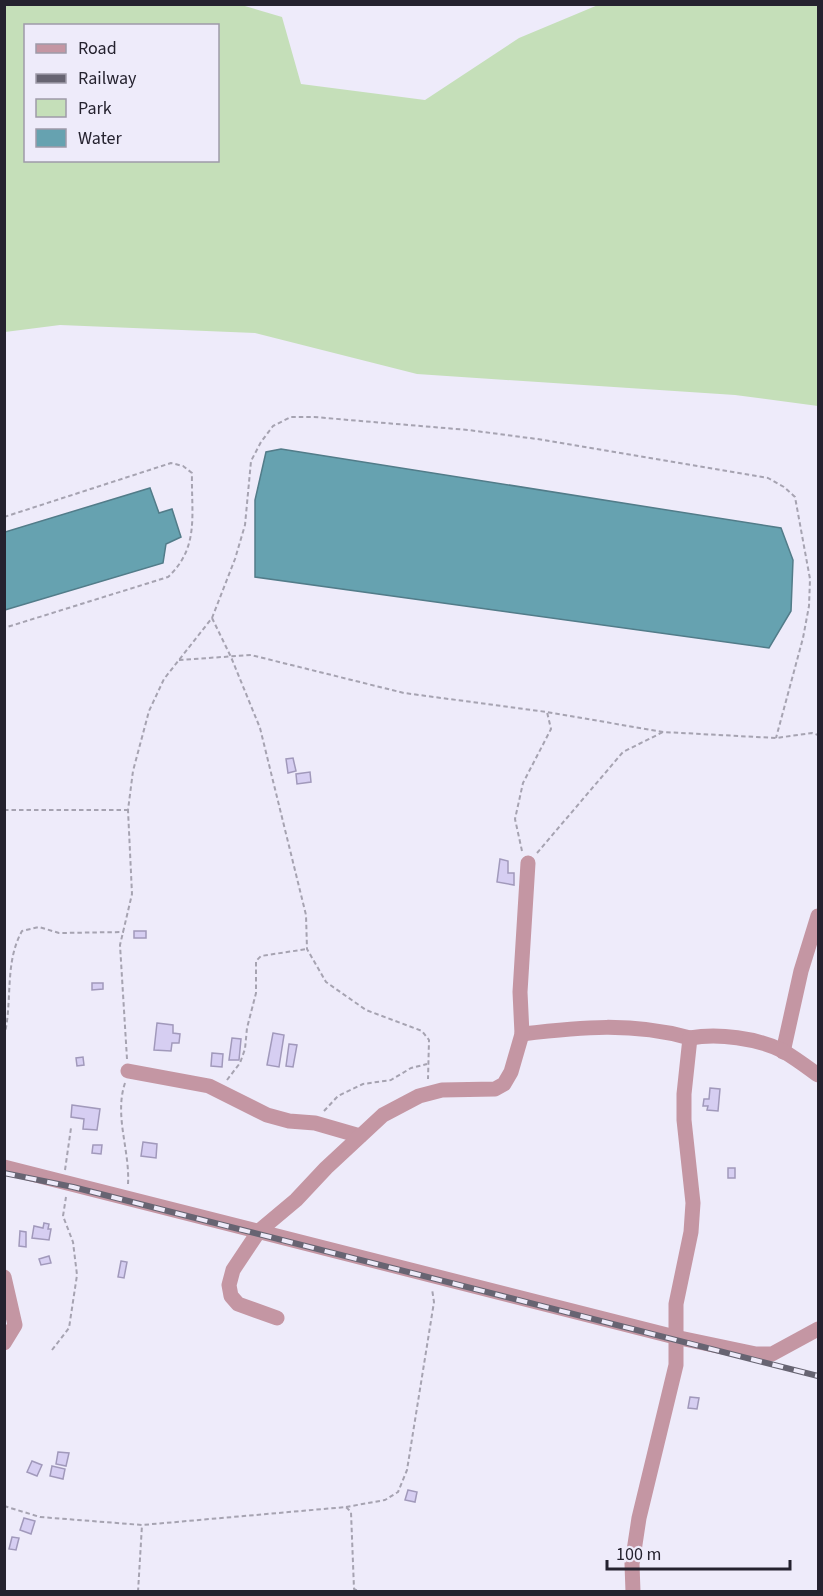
<svg xmlns="http://www.w3.org/2000/svg" width="823" height="1596" viewBox="0 0 823 1596" font-family="'Source Sans 3',sans-serif">
  <rect width="100%" height="100%" fill="#eeebfa"/>
  <!-- green -->
  <path fill="#c5dfb9" fill-rule="evenodd" d="M4,5L238,4L282,17L301,84L425,100L519,38L598,5H818V406L735,395L417,374L255,333L60,325L5,332ZM26,26H218V160H26Z"/>
  <!-- water -->
  <g fill="#66a2b0" stroke="#527c89" stroke-width="1.5">
    <path d="M281,449L781,528L793,560L791,611L769,648L255,577V500L266,452Z"/>
    <path d="M150,488L159,513L172,509L181,537L166,544L163,563L5,610V532Z"/>
  </g>
  <!-- building -->
  <g fill="#d6cef2" stroke="#a199bb" stroke-width="1.5">
    <path d="M293,758L296,771L288,773L286,759Z"/>
    <path d="M310,772L311,782L297,784L296,774Z"/>
    <path d="M500,859L508,861V873H514V885L497,882Z"/>
    <rect x="134" y="931" width="12" height="7"/>
    <path d="M92,983H103V989L92,990Z"/>
    <path d="M157,1023L173,1025V1033L180,1034L179,1043H172L171,1051L154,1050Z"/>
    <path d="M273,1033L284,1035L279,1067L267,1065Z"/>
    <path d="M232,1038L241,1039L239,1060H229Z"/>
    <path d="M289,1044L297,1045L293,1067L286,1066Z"/>
    <path d="M212,1053L223,1054L222,1067L211,1066Z"/>
    <path d="M83,1057L84,1065L77,1066L76,1058Z"/>
    <path d="M710,1088L720,1089L718,1111L707,1110L708,1106H703L704,1099H709Z"/>
    <path d="M72,1105L100,1109L97,1130L83,1129L84,1119L71,1117Z"/>
    <path d="M143,1142L157,1144L156,1158L141,1156Z"/>
    <path d="M93,1145H102L101,1154L92,1153Z"/>
    <rect x="728" y="1168" width="7" height="10"/>
    <path d="M44,1223L49,1224L48,1229H51L49,1240L32,1238L34,1226L43,1228Z"/>
    <path d="M20,1231L26,1232V1247L19,1246Z"/>
    <path d="M49,1256L51,1263L41,1265L39,1259Z"/>
    <path d="M121,1261L127,1262L124,1278L118,1277Z"/>
    <path d="M690,1397L699,1398L697,1409L688,1408Z"/>
    <path d="M58,1452L69,1453L66,1466L56,1464Z"/>
    <path d="M32,1461L42,1465L37,1476L27,1472Z"/>
    <path d="M52,1466L65,1469L63,1479L50,1476Z"/>
    <path d="M408,1490L417,1492L415,1502L405,1500Z"/>
    <path d="M24,1518L35,1521L31,1534L20,1530Z"/>
    <path d="M12,1537L19,1538L16,1550L9,1549Z"/>
  </g>
  <g fill="none" stroke-linecap="round" stroke-linejoin="round">
    <!-- path -->
    <g stroke="#a6a3b1" stroke-width="2" stroke-dasharray="4.5 3" stroke-linecap="butt">
      <path d="M4,517L171,463L183,466L192,473C191,514 200,547 168,577L4,628"/>
      <path d="M212,618L231,657L260,728L306,915L307,949L326,982L366,1010L422,1031L429,1040L428,1079"/>
      <path d="M179,660L251,655L404,693L547,712L663,732L776,738L812,733L818,735"/>
      <path d="M4,810H128"/>
      <path d="M522,851L515,819L523,783L551,729L547,712"/>
      <path d="M537,853L623,752L663,732"/>
      <path d="M4,1037C13,1002 4,963 22,931L39,927L59,933L124,932"/>
      <path d="M127,1059L120,945L132,894L128,810L133,771L149,711L164,679L212,618L235,559L245,525L251,461L261,442L273,426L291,417H314L468,430L537,439L768,478L784,487L795,497L810,579L809,606L803,638L776,738"/>
      <path d="M227,1080L240,1063L245,1049L247,1028L256,993V961L261,956L307,949"/>
      <path d="M125,1083C114,1116 130,1150 128,1184"/>
      <path d="M324,1111L338,1096L363,1084L391,1080L411,1068L427,1064"/>
      <path d="M65,1170L71,1128"/>
      <path d="M52,1350L69,1328L77,1275L73,1242L63,1216L66,1197"/>
      <path d="M4,1506L40,1517L142,1525L346,1507L351,1512L354,1589L360,1592"/>
      <path d="M346,1507L385,1500L398,1492L407,1470L434,1302L432,1289"/>
      <path d="M138,1592L142,1525"/>
    </g>
    <!-- minor -->
    <g stroke="#c496a3" stroke-width="15">
      <path d="M522,1034C581,1027 632,1022 690,1038"/>
      <path d="M783,1052L801,971L818,916"/>
      <path d="M128,1071L209,1086L267,1115L289,1121L315,1123L360,1136"/>
      <path d="M4,1167L675,1337L756,1354H772L818,1329"/>
      <path d="M4,1277L15,1325L4,1343"/>
      <path d="M277,1318L238,1304L231,1296L229,1285L233,1270L259,1231L296,1200L326,1168L383,1115L419,1096L442,1090L495,1089L504,1084L511,1072L522,1034L520,992L528,863"/>
      <path d="M633,1592L632,1564L639,1518L676,1365V1304L691,1232L693,1203L684,1120V1094L690,1038C718,1033 757,1038 783,1051C795,1058 807,1067 818,1075"/>
    </g>
    <!-- rail casing -->
    <g stroke="#676472" stroke-width="6">
      <path id="rail" d="M4,1173L73,1187L818,1376"/>
    </g>
    <!-- rail -->
    <use href="#rail" stroke="#eeebfa" stroke-width="4" stroke-dasharray="11" stroke-linecap="butt"/>
  </g>
  <!-- border -->
  <rect width="823" height="1596" fill="none" stroke="#25222f" stroke-width="12"/>
  <!-- legend -->
  <rect x="24" y="24" width="195" height="138" fill="#eeebfa" stroke="#9e9ba9" stroke-width="1.5"/>
  <rect x="36" y="44" width="30" height="9" fill="#c496a3" stroke="#9e9ba9" stroke-width="1.5"/>
  <text x="78" y="54" font-size="18" fill="#25222f">Road</text>
  <rect x="36" y="74" width="30" height="9" fill="#676472" stroke="#9e9ba9" stroke-width="1.5"/>
  <text x="78" y="84" font-size="18" fill="#25222f">Railway</text>
  <rect x="36" y="99" width="30" height="18" fill="#c5dfb9" stroke="#9e9ba9" stroke-width="1.5"/>
  <text x="78" y="114" font-size="18" fill="#25222f">Park</text>
  <rect x="36" y="129" width="30" height="18" fill="#66a2b0" stroke="#9e9ba9" stroke-width="1.5"/>
  <text x="78" y="144" font-size="18" fill="#25222f">Water</text>
  <!-- scale -->
  <path d="M607 1560v9h183v-9" fill="none" stroke="#25222f" stroke-width="3"/>
  <text x="616" y="1560" font-size="18" fill="#25222f" stroke="#eeebfa" stroke-width="4.5" paint-order="stroke">100 m</text>
</svg>
